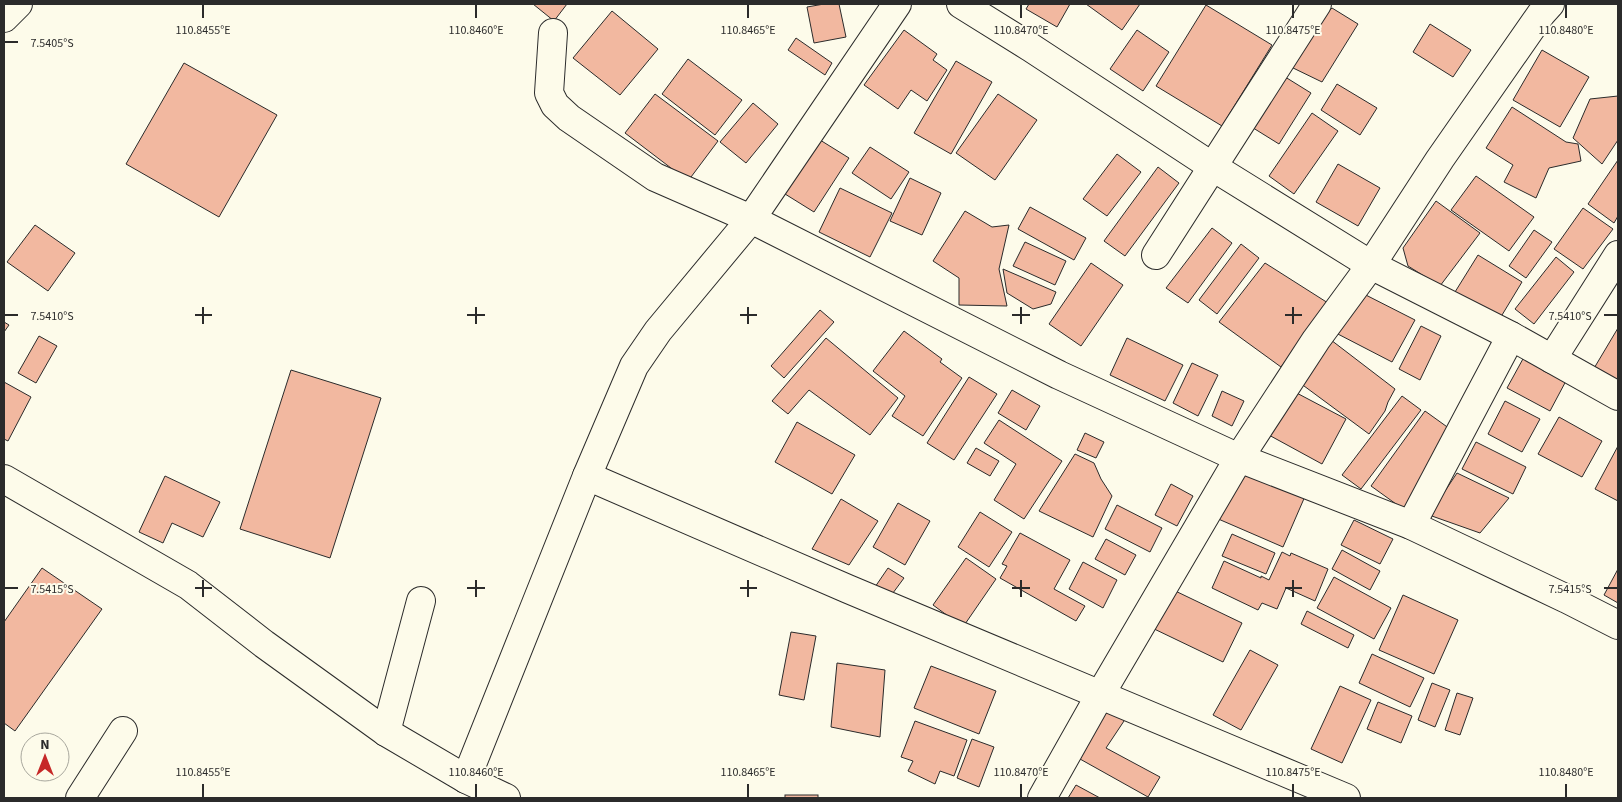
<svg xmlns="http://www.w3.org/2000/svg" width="1622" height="802" viewBox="0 0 1622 802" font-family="'Source Sans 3',sans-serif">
  <rect width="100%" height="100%" fill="#fdfbea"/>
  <!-- building -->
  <g fill="#f2b8a0" stroke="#2b2b2b">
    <path d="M533,4H567L554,21Z"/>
    <path d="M824,4H839L846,37L814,43L807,7Z"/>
    <path d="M1029,4H1070L1057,27L1026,9Z"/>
    <path d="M1086,4H1140L1122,30Z"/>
    <path d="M1206,5L1272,45L1222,126L1156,86Z"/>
    <path d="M1332,8L1358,24L1322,82L1289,66L1295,47Z"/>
    <path d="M612,11L658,49L620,95L573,58Z"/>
    <path d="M1430,24L1471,50L1453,77L1413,52Z"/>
    <path d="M904,30L937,54L933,60L947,70L927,101L911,90L898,109L864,85Z"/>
    <path d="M1137,30L1169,52L1143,91L1110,69Z"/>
    <path d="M796,38L832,63L825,75L788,50Z"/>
    <path d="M1542,50L1589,77L1560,127L1513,100Z"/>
    <path d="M688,59L742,100L715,135L662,94Z"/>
    <path d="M956,61L992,82L951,154L914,133Z"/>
    <path d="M184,63L277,115L219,217L126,164Z"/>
    <path d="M1282,75L1311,93L1279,144L1250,126Z"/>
    <path d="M1337,84L1377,108L1360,135L1321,110Z"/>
    <path d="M655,94L718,141L688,181L625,133Z"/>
    <path d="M998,94L1037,120L995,180L956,153Z"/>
    <path d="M1618,96V140L1602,164L1573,138L1590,99Z"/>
    <path d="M753,103L778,124L746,163L720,142Z"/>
    <path d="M1512,107L1566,142L1578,144L1581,161L1549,168L1536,198L1504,182L1513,165L1486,148Z"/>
    <path d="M1312,113L1338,131L1294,194L1269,176Z"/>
    <path d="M812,135L849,158L814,212L777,189Z"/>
    <path d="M870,147L909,172L891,199L852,173Z"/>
    <path d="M1117,154L1141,172L1107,216L1083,199Z"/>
    <path d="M1618,160V216L1614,223L1588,204Z"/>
    <path d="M1338,164L1380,188L1358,226L1316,202Z"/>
    <path d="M1158,167L1179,183L1125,256L1104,241Z"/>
    <path d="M1476,176L1534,217L1509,251L1451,210Z"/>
    <path d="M910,178L941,193L922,235L890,221Z"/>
    <path d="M840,188L892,213L870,257L819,232Z"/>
    <path d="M1436,201L1480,233L1440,286L1408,266L1403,248Z"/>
    <path d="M1030,207L1086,238L1074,260L1018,229Z"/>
    <path d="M1583,208L1613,229L1583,269L1554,249Z"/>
    <path d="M965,211L992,227L1009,225L999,269L1007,306L959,305V278L933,261Z"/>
    <path d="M35,225L75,253L48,291L7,262Z"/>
    <path d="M1212,228L1232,243L1188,303L1166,288Z"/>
    <path d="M1534,230L1552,242L1526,278L1509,266Z"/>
    <path d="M1025,242L1066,261L1055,285L1013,266Z"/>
    <path d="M1241,244L1259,258L1217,314L1199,300Z"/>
    <path d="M1478,255L1522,282L1499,320L1455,292Z"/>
    <path d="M1556,257L1574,272L1534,324L1515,309Z"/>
    <path d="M1091,263L1123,285L1081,346L1049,324Z"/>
    <path d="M1265,263L1328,303L1281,367L1219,322Z"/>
    <path d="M1003,269L1056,292L1051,304L1033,309L1007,293Z"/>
    <path d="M1356,290L1415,320L1392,362L1334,332Z"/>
    <path d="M820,310L834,322L784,378L771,366Z"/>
    <path d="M4,322L9,325L4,332Z"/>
    <path d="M1421,326L1441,336L1420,380L1399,369Z"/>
    <path d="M1618,328V383L1590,375Z"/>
    <path d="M904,331L942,359L940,362L962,378L923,436L892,416L905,396L873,371Z"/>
    <path d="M39,336L57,346L36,383L18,373Z"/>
    <path d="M826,338L898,398L870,435L809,390L788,414L772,401Z"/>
    <path d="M1127,338L1183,365L1165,401L1110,375Z"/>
    <path d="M1331,340L1395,389L1388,402L1385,411L1369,434L1300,383Z"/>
    <path d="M1524,357L1567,379L1550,411L1507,388Z"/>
    <path d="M1192,363L1218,375L1198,416L1173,403Z"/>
    <path d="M291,370L381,398L330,558L240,529Z"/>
    <path d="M969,377L997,394L954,460L927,443Z"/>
    <path d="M4,382L31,397L8,441L4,439Z"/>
    <path d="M1012,390L1040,406L1026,430L998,413Z"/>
    <path d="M1291,390L1346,419L1322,464L1267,434Z"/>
    <path d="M1222,391L1244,401L1232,426L1212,416Z"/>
    <path d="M1402,396L1421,410L1361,489L1342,475Z"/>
    <path d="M1505,401L1540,419L1522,452L1488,434Z"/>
    <path d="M1425,411L1457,434L1403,509L1371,486Z"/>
    <path d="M1559,417L1602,441L1582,477L1538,454Z"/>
    <path d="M999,420L1062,461L1024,519L994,500L1016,464L984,443Z"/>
    <path d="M797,422L855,455L832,494L775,462Z"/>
    <path d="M1085,433L1104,442L1096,458L1077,450Z"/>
    <path d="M1476,442L1526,467L1513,494L1462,469Z"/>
    <path d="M1618,446V501L1595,489Z"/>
    <path d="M976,448L999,461L990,476L967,463Z"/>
    <path d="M1075,454L1094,463L1101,479L1112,496L1093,537L1039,511Z"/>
    <path d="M1255,469L1306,494L1283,547L1216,518L1236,475Z"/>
    <path d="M1457,473L1509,498L1480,533L1429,515Z"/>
    <path d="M165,476L220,502L203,537L172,523L163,543L139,532Z"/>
    <path d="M1171,484L1193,496L1177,526L1155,515Z"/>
    <path d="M841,499L878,521L849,565L812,549Z"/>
    <path d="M898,503L930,521L905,565L873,547Z"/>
    <path d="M1117,505L1162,528L1150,552L1105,529Z"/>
    <path d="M980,512L1012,532L989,567L958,547Z"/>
    <path d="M1354,520L1393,539L1380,564L1341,545Z"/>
    <path d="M1020,533L1070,560L1054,589L1085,606L1076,621L1000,578L1007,566L1002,564Z"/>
    <path d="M1232,534L1275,553L1266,574L1222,556Z"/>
    <path d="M1106,539L1136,555L1125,575L1095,559Z"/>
    <path d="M1342,550L1380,571L1370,590L1332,569Z"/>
    <path d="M1282,552L1290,556L1291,553L1328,569L1315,601L1286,588L1277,609L1262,603L1258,610L1212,588L1224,561L1261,578V576L1269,580Z"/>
    <path d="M966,558L996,579L963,627L933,605Z"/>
    <path d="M1083,562L1117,580L1103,608L1069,589Z"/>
    <path d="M42,568L102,609L15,731L4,723V622Z"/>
    <path d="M888,568L904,578L890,597L875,587Z"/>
    <path d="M1618,569V603L1604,595Z"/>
    <path d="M1334,577L1391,608L1374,639L1317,608Z"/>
    <path d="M1167,587L1242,623L1223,662L1148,626Z"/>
    <path d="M1403,595L1458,620L1434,674L1379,650Z"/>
    <path d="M1307,611L1354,635L1348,648L1301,624Z"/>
    <path d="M791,632L816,636L804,700L779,695Z"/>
    <path d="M1250,650L1278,665L1241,730L1213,715Z"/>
    <path d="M1372,654L1424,678L1410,707L1359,683Z"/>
    <path d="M837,663L885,670L880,737L831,727Z"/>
    <path d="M931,666L996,691L979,734L914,708Z"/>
    <path d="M1432,683L1450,690L1435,727L1418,720Z"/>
    <path d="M1340,686L1371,700L1342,763L1311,749Z"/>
    <path d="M1457,693L1473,698L1460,735L1445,730Z"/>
    <path d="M1378,702L1412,716L1401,743L1367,729Z"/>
    <path d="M1108,707L1126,718L1106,748L1160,777L1148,797L1080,759Z"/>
    <path d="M915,721L967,740L954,776L940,771L935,784L908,771L913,761L901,757Z"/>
    <path d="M972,739L994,747L979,787L957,778Z"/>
    <path d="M1076,785L1100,798H1068Z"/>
    <rect x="785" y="795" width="33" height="3"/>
  </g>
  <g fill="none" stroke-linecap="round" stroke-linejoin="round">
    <!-- minor casing -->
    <g stroke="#2b2b2b" stroke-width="30">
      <g id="minor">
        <path d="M961,4L1030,47L1213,167L1371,265L1511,336L1618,396"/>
        <path d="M553,33L549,93L555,105L569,118L655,177L751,219L1059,375L1239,458L1411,525L1567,599L1618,625"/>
        <path d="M1156,255L1317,4"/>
        <path d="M1552,359L1618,255"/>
        <path d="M587,476L848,589L1346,798"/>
        <path d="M4,479L188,585L264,644L386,732L466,779L506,798"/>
        <path d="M1411,525L1511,336"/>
        <path d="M386,732L421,601"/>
        <path d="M466,779L587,476L634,366L658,331L751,219L897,4"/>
        <path d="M80,798L123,731"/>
        <path d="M1042,798L1100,695L1239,458L1316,340L1371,265L1440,159L1541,14L1550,4"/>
      </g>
    </g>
    <!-- trunk casing -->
    <g stroke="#2b2b2b" stroke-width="30">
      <path id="trunk" d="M4,18L18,4"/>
    </g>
    <!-- minor -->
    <use href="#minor" stroke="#fdfbea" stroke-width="28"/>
    <!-- trunk -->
    <use href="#trunk" stroke="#fdfbea" stroke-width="28"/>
  </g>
  <!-- ticks -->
  <path fill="none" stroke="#2b2b2b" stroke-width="2" d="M203,5V18M476,5V18M748,5V18M1021,5V18M1293,5V18M1566,5V18M5,42H18M203,307V324M476,307V324M748,307V324M1021,307V324M1293,307V324M5,315H18M195,315H212M467,315H485M740,315H757M1012,315H1030M1285,315H1302M1604,315H1617M203,580V597M476,580V597M748,580V597M1021,580V597M1293,580V597M5,588H18M195,588H212M467,588H485M740,588H757M1012,588H1030M1285,588H1302M1604,588H1617M203,784V797M476,784V797M748,784V797M1021,784V797M1293,784V797M1566,784V797"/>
  <g font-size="12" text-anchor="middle" fill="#2b2b2b" stroke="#fdfbea" stroke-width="4" stroke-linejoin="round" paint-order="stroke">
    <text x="203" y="34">110.8455°E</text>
    <text x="476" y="34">110.8460°E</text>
    <text x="748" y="34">110.8465°E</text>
    <text x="1021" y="34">110.8470°E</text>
    <text x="1293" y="34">110.8475°E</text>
    <text x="1566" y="34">110.8480°E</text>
    <text x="52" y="47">7.5405°S</text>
    <text x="52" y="320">7.5410°S</text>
    <text x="1570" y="320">7.5410°S</text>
    <text x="52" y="593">7.5415°S</text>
    <text x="1570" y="593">7.5415°S</text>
    <text x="203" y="776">110.8455°E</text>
    <text x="476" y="776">110.8460°E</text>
    <text x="748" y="776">110.8465°E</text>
    <text x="1021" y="776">110.8470°E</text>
    <text x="1293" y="776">110.8475°E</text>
    <text x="1566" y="776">110.8480°E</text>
  </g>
  <!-- border -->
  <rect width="1622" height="802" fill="none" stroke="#2b2b2b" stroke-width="10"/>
  <!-- north arrow -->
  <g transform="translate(45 757)"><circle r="24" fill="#fdfbea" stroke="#a9a89e"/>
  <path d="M0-4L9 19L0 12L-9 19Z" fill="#c62828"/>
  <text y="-8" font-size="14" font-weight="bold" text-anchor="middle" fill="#2b2b2b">N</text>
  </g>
</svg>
